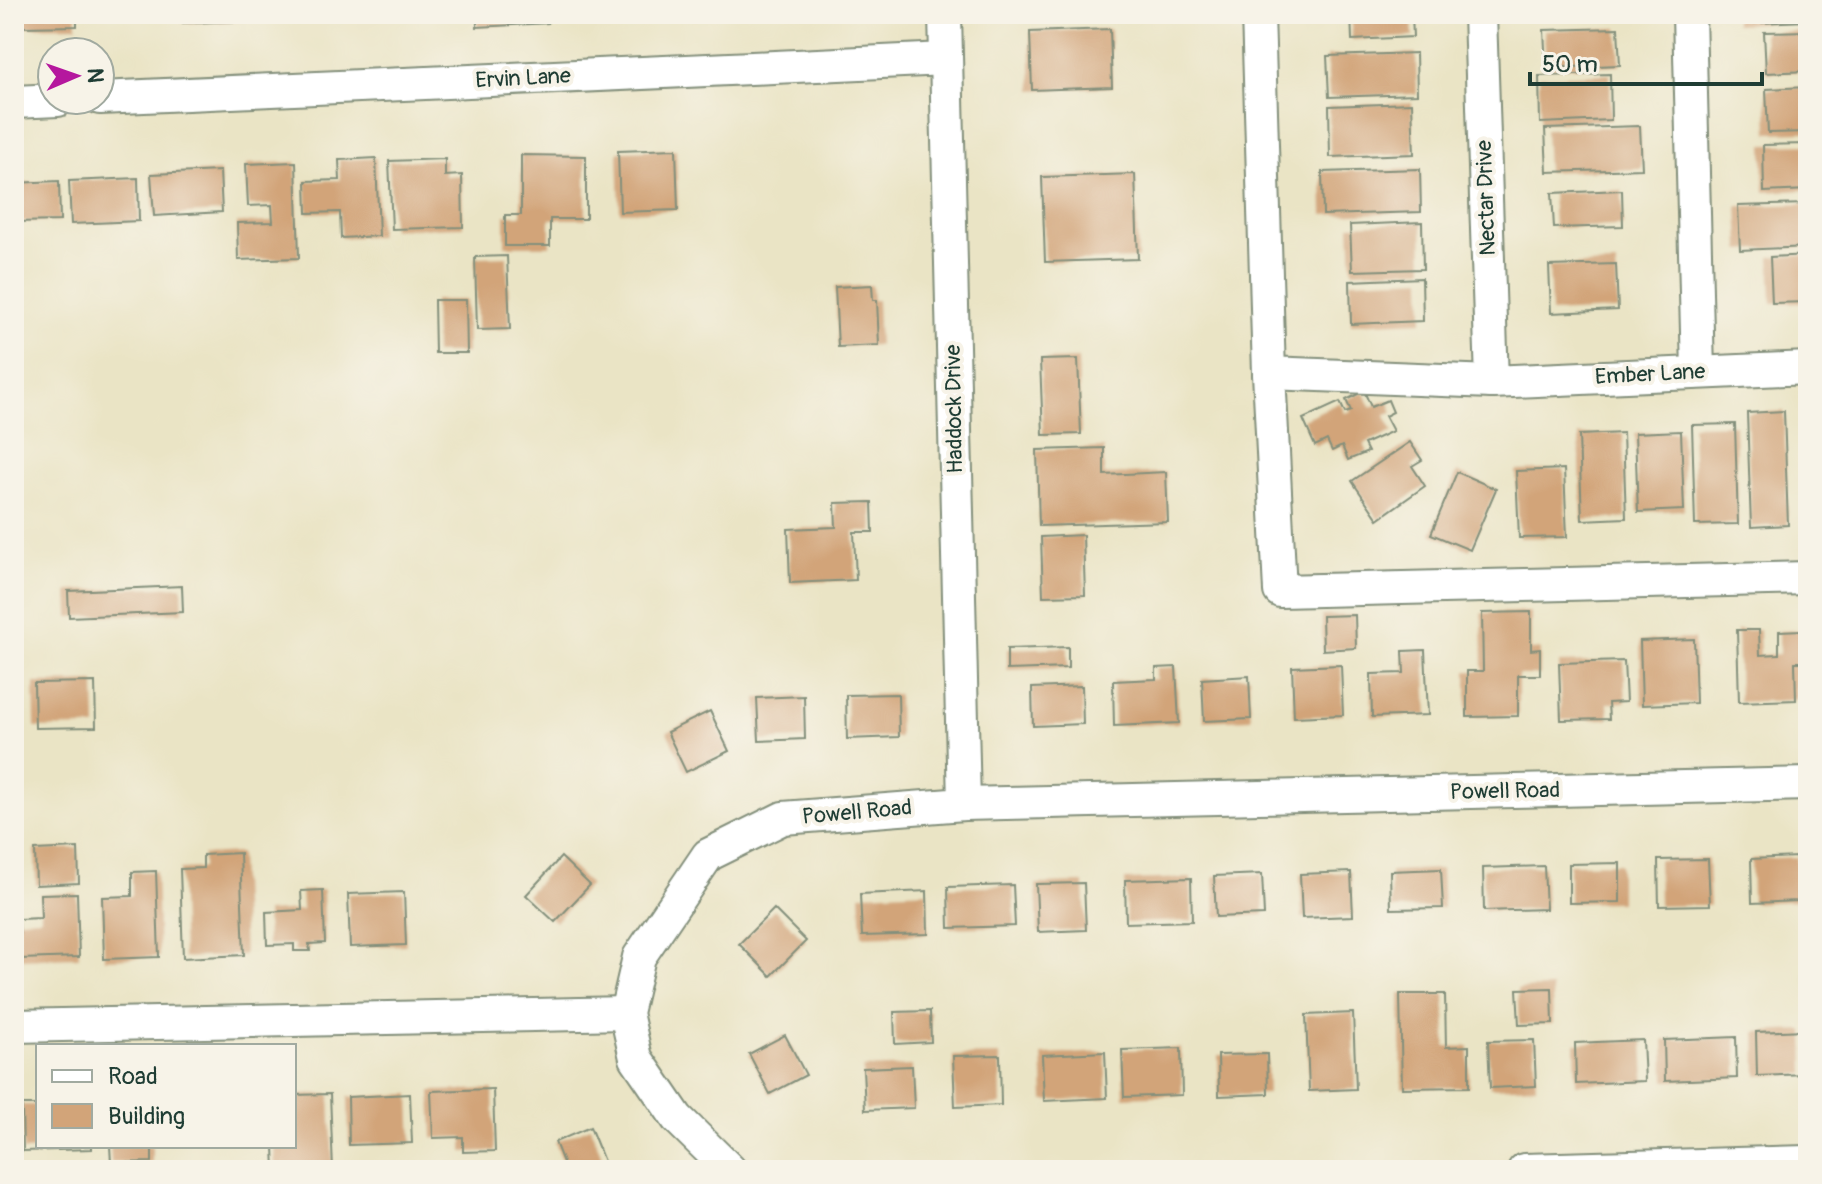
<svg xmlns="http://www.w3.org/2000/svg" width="1822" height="1184" viewBox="0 0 1822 1184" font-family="Pangolin,sans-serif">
  <rect width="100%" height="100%" fill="#f7f3e8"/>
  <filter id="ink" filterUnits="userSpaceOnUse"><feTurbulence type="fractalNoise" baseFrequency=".0125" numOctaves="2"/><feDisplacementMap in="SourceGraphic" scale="16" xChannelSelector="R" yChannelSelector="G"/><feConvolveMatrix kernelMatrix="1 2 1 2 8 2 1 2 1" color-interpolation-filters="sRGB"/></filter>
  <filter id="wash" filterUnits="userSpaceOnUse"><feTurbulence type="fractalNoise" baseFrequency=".006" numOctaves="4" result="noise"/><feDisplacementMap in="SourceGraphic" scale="32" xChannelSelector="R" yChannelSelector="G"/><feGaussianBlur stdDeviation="1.8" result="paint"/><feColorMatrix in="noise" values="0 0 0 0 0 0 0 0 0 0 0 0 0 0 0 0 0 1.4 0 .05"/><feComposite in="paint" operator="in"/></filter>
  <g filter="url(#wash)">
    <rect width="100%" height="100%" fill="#eae4c5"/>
    <g id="blocks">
      <!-- building -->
      <g fill="#d2a479">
        <path d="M21,14H77V26L21,27Z"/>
        <path d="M182,14H246V21L182,23Z"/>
        <path d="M314,14H342V16L315,19Z"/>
        <path d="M477,14H548V23L477,27Z"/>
        <path d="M1351,14H1412L1413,37L1352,40Z"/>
        <path d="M1735,14H1808V21L1735,24Z"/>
        <path d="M1618,28L1620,65L1546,68L1544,30Z"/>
        <path d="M1110,29L1112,87L1032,90L1030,32Z"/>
        <path d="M1808,31V71L1766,73L1764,32Z"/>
        <path d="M1416,53L1417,94L1329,97L1327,56Z"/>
        <path d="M1610,74L1611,120L1540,123L1539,76Z"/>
        <path d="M1808,87V132L1768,133L1766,89Z"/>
        <path d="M1412,103L1414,154L1330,157L1329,106Z"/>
        <path d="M1640,126L1642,169L1547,172L1545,129Z"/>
        <path d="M1808,144V190L1764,192L1763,145Z"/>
        <path d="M676,149L678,210L620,212L618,151Z"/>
        <path d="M521,155L586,156V219H550V246H505V215H521Z"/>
        <path d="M376,158L379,236L341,238L340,212L307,213L306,181L340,180L339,160Z"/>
        <path d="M445,159V176L462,175L463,227L392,229L389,161Z"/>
        <path d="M296,162L299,258L238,260L237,223L273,222L272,205L248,206L246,164Z"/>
        <path d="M1420,169L1421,212L1323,215L1322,172Z"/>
        <path d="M220,171L222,212L154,216L151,174Z"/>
        <path d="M1135,174L1138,259L1045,262L1042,177Z"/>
        <path d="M138,178L139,221L71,224L69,181Z"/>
        <path d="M59,181L60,221L14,222V183Z"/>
        <path d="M1622,190L1623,226L1554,228L1552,193Z"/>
        <path d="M1808,204V247L1740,250L1738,206Z"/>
        <path d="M1422,222L1423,269L1352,271L1350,225Z"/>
        <path d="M1808,255V302L1772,303L1770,257Z"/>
        <path d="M507,256L510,329L477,330L475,257Z"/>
        <path d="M1616,264L1618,310L1551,313L1549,266Z"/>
        <path d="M1422,278L1423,321L1351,324L1350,281Z"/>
        <path d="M872,285L873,300H877L879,345L838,347L835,287Z"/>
        <path d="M434,300H466L467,353H435Z"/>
        <path d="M1078,359L1081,434L1043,435L1040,360Z"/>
        <path d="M1364,391L1371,407L1388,400L1393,412L1385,416L1393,431L1364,444L1368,452L1348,460L1342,446L1332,451L1327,440L1315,446L1303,419L1340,402L1345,413L1351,411L1346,400Z"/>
        <path d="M1784,411L1788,525L1751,527L1747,413Z"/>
        <path d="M1735,424L1738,524L1695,525L1692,425Z"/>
        <rect x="1805" y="428" width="3" height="27"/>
        <path d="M1681,431L1684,510L1638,512L1635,433Z"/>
        <path d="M1623,433L1626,518L1582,520L1579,435Z"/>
        <path d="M1410,442L1422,460L1412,466L1425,486L1378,519L1352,481Z"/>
        <path d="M1104,448V475L1166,472L1168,522L1039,526L1037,450Z"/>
        <path d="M1564,469L1567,537L1519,538L1516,471Z"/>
        <path d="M1457,472L1496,489L1470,550L1431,534Z"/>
        <path d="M872,502L873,532H854L856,580L790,583L788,529L836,527L835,503Z"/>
        <path d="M1083,535L1085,595L1043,596L1041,537Z"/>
        <path d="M182,586L183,612L69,617L68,591Z"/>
        <path d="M1531,612V650L1540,649V675H1518V716L1467,717V671H1483L1482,613Z"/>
        <path d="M1355,615L1356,648L1323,650L1322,616Z"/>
        <path d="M1737,630H1759L1760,655L1779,654V631L1802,630L1803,662H1795L1796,700L1739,702Z"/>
        <path d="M1694,639L1696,703L1642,705L1640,641Z"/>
        <path d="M1068,647V668L1007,670V649Z"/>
        <path d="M1425,650L1428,715L1372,717L1371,674L1404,673L1403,651Z"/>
        <path d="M1624,661L1626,702L1608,703L1609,719L1561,720L1559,663Z"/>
        <path d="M1341,665L1343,715L1294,717L1292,667Z"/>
        <path d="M1176,667L1179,723L1114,726L1113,681L1156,679V668Z"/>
        <path d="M1249,676L1251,719L1204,721L1202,679Z"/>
        <path d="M95,682L96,727L35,728L34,683Z"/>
        <path d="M1082,686L1083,724L1033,726L1032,688Z"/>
        <path d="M898,694L899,737L847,739L846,695Z"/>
        <path d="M804,696L805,739L759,741L757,698Z"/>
        <path d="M710,711L729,751L686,772L667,732Z"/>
        <path d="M78,848L79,883L36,885L35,850Z"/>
        <path d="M240,853L244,955L183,958L180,869L203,868V855Z"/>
        <path d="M561,857L590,885L555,922L526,895Z"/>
        <path d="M1797,857L1798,901L1752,903L1751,859Z"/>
        <path d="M1708,859L1710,905L1659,906L1658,860Z"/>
        <path d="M1620,863V902L1569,903V864Z"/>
        <path d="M1544,866L1546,909L1484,911L1483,868Z"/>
        <path d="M1441,869L1443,908L1391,909L1390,871Z"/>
        <path d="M156,871L159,957L104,959L102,897L132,896V872Z"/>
        <path d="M1351,872L1353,916L1302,918L1300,874Z"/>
        <path d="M1262,874L1264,915L1216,917L1214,876Z"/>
        <path d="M1191,878L1192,921L1126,923L1125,880Z"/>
        <path d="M1084,883L1086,930L1038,932L1036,884Z"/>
        <path d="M1013,885L1015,926L949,928L948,887Z"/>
        <path d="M323,890L325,943L309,944L310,951H294V944L267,945L266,912L302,910L301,891Z"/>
        <path d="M927,891L928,934L862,936L860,894Z"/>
        <path d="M404,892L406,945L350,947L348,894Z"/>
        <path d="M77,893L79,957L20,959L19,919L41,918L40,894Z"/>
        <path d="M774,909L806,941L771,976L739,944Z"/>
        <path d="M1552,988L1553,1024L1519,1025L1517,989Z"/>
        <path d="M1400,994H1445L1446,1047L1469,1046V1087L1402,1088Z"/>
        <path d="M930,1011L931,1042L895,1044L894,1012Z"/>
        <path d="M1353,1013L1356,1089L1309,1091L1306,1015Z"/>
        <path d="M1804,1030L1805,1074L1757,1076L1756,1032Z"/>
        <path d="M785,1035L806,1075L770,1094L749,1054Z"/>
        <path d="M1736,1037L1737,1078L1665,1081L1664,1040Z"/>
        <path d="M1534,1040L1536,1086L1490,1088L1488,1041Z"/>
        <path d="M1643,1040L1645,1081L1576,1084L1575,1043Z"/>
        <path d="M1181,1048L1182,1095L1124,1097L1122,1050Z"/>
        <path d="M1105,1052L1107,1098L1044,1101L1042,1055Z"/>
        <path d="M1267,1054L1268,1094L1219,1096L1218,1055Z"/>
        <path d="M1000,1055L1001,1105L955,1107L953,1056Z"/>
        <path d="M912,1066L914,1108L865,1110L863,1068Z"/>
        <path d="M493,1089L495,1151L463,1152V1137L433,1138L431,1091Z"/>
        <path d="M330,1094L333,1170H275L274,1146H294V1095Z"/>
        <path d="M410,1094L412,1143L349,1145L348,1097Z"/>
        <path d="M22,1105H38V1146H92V1149L23,1151Z"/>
        <path d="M590,1127L606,1166L597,1170H566L555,1142Z"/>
        <path d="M110,1146H152V1162L111,1163Z"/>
      </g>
    </g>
  </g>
  <g filter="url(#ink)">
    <use href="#blocks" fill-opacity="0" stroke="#84907c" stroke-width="2"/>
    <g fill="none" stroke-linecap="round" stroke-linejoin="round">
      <!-- minor casing -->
      <g stroke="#84907c" stroke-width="36">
        <g id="minor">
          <path d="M945,14L964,804"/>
          <path d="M1258,14L1269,373L1492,382L1808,368"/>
          <path d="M1480,14L1492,382"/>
          <path d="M1689,14L1698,372"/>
          <path d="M100,98L946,59"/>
          <path d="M14,102L58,100"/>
          <path d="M1269,373L1280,591L1808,578"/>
          <path d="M14,1026L626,1013"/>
          <path d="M730,1170L677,1118L636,1058L626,1013L639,957L708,855L783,818L964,804L1808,784"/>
          <path d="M1524,1170L1808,1162"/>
        </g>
      </g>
      <!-- minor -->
      <use href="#minor" stroke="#fff" stroke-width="32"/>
    </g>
  </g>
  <g text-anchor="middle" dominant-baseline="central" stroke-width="8" stroke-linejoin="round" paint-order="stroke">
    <!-- street labels -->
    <g font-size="22" fill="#1f3d34" stroke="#f7f3e8">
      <text transform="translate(523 78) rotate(-3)">Ervin Lane</text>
      <text transform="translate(1486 198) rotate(-92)">Nectar Drive</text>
      <text transform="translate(1650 374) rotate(-3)">Ember Lane</text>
      <text transform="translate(954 409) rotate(-91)">Haddock Drive</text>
      <text transform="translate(1505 791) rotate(-1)">Powell Road</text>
      <text transform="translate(857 812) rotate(-5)">Powell Road</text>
    </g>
  </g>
  <!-- margin -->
  <rect width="1822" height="1184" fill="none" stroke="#f7f3e8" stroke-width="48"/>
  <!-- legend -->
  <rect x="36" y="1044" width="260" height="104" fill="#f7f3e8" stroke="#a1aaa0" stroke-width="2"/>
  <rect x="52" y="1070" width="40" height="12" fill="#ffffff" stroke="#a1aaa0" stroke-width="2"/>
  <text x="108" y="1084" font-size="24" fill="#1f3d34">Road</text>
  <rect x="52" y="1104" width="40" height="24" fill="#d2a479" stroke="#a1aaa0" stroke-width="2"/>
  <text x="108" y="1124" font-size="24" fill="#1f3d34">Building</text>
  <!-- north arrow -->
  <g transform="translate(76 76) rotate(88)"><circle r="38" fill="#f7f3e8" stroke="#a1aaa0" stroke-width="2"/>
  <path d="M0-6L14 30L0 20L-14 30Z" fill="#b5179e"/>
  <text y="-12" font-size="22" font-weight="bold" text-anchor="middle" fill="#1f3d34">N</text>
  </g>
  <!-- scale -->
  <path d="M1530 72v12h232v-12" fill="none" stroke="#1f3d34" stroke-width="4"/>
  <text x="1542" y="72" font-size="24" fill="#1f3d34" stroke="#f7f3e8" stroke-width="6" paint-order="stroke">50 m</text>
</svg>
